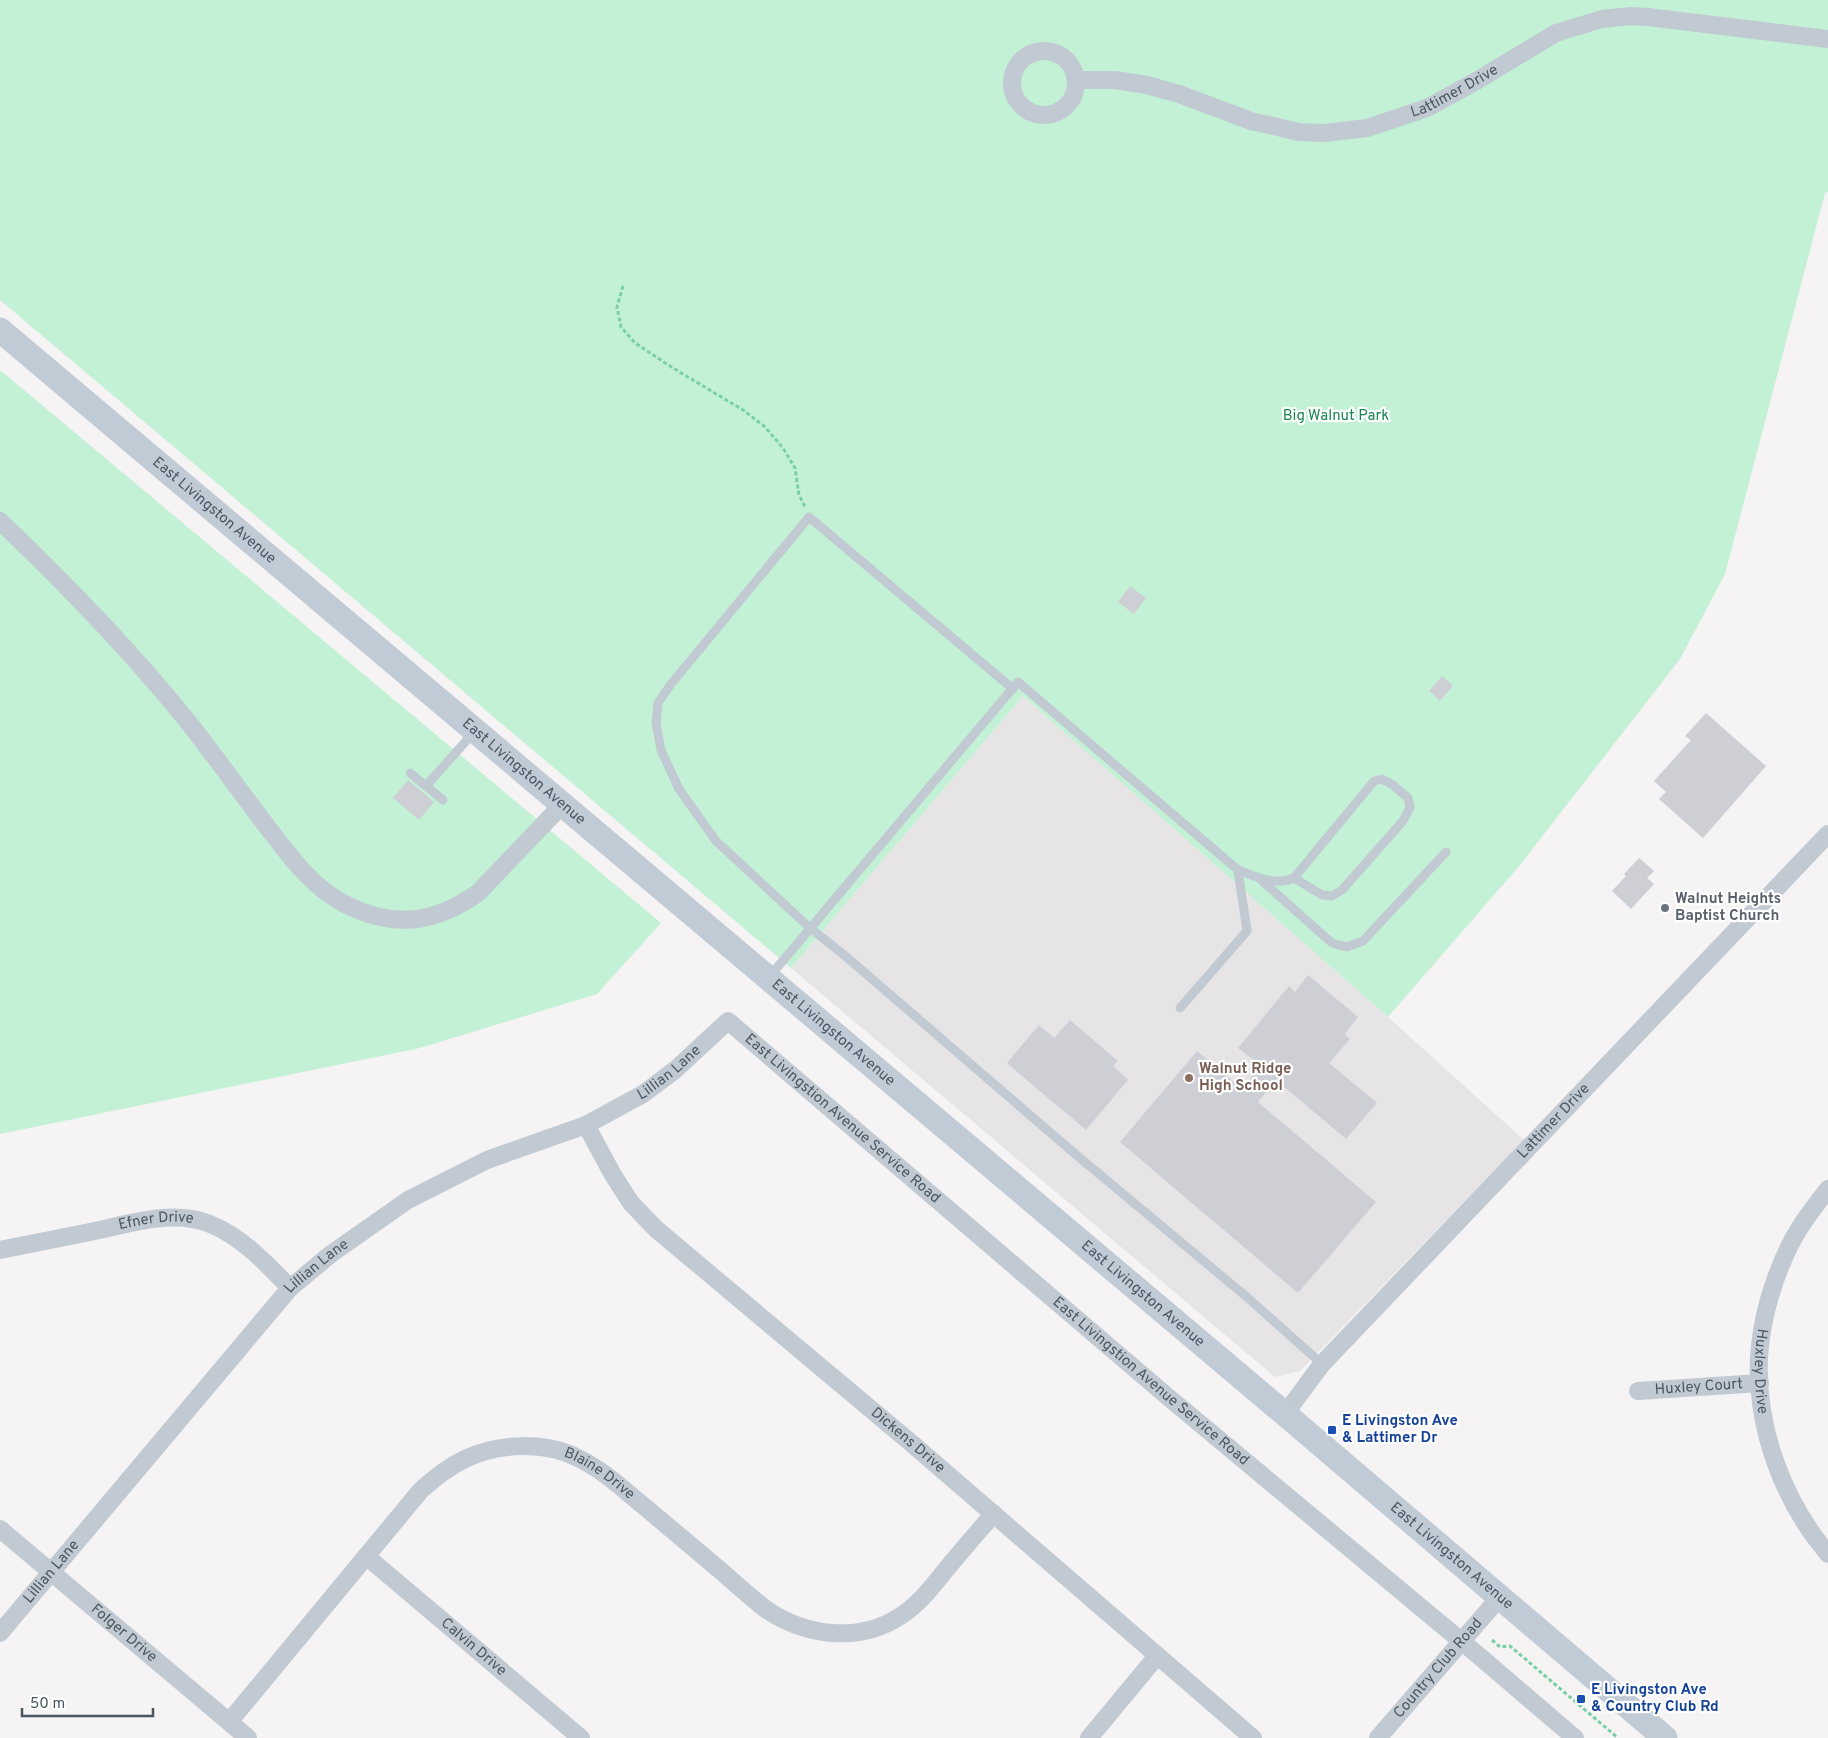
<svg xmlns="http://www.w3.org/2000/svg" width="1828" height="1738" viewBox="0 0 1828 1738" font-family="Overpass,sans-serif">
  <rect width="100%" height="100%" fill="#f5f3f3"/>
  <!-- education -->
  <path fill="#e6e4e5" d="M1023,696L1388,1017L1524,1140L1300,1371L1275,1377L791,968Z"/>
  <!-- green -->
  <g fill="#c3f1d5">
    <path d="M0,0H1828V192L1825,193L1725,574L1680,659L1520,865L1388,1017L1023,696L791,968L0,300Z"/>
    <path d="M0,370L661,923L597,994L420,1048L0,1134Z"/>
  </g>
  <!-- building -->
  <g fill="#cdcfd5">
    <path d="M1130,586L1146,598L1134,614L1118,602Z"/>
    <path d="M1442,676L1453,686L1440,701L1429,691Z"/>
    <path d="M1706,713L1766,766L1703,838L1659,799L1666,792L1654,781L1691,740L1685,736Z"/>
    <path d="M408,780L434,802L419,820L393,798Z"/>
    <path d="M1639,858L1654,871L1647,878L1654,884L1631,909L1612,891L1626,876L1624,874Z"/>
    <path d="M1308,975L1358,1017L1345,1034L1350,1039L1329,1063L1377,1103L1346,1139L1276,1080L1258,1102L1376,1202L1298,1293L1120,1142L1197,1051L1242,1089L1261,1066L1238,1048L1289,986L1295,992Z"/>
    <path d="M1070,1020L1118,1061L1113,1066L1128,1080L1086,1130L1007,1063L1039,1025L1054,1038Z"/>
  </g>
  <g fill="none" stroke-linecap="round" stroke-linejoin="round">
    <!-- path -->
    <g stroke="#7ad0a6" stroke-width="3" stroke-dasharray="4 2.5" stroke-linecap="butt">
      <path d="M623,286L617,307L621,327L635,343L673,368L743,410L764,426L783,448L795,468L799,495L805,507"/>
      <path d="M1492,1640L1500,1647L1510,1646L1618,1738"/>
    </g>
    <!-- lane -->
    <g stroke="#c1cad2" stroke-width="9">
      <path d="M1013,689L809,517L671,684L658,703L656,723L661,750L679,789L716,841L810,928L843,954L1074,1153L1248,1298L1322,1364"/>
      <path d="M410,773L443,800"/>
      <path d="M426,786L474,732"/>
      <path d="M1238,870C1257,877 1275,886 1294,878L1374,781L1382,779L1393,785L1408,798L1410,807L1403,821L1342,890L1332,896L1322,895L1294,878"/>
      <path d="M1261,880L1332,943L1347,947L1363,941L1446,852"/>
      <path d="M770,976L1018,682L1238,870L1247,931L1180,1008"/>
    </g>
    <!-- street -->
    <g stroke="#c1cad2" stroke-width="18">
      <circle cx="1044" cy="83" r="32"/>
      <path id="s1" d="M1076,80H1115L1147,85L1179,94L1251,121L1299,132L1324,133L1367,128L1427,108L1478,80L1556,33L1602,19L1631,16L1648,17L1828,39"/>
      <path d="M0,521C67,585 131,651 189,723C214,755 238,788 262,820C286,851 311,888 347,905C395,929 435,923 478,893L563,804"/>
      <path id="s2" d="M586,1125L613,1175L631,1203L656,1229L910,1442L1253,1738"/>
      <path id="s3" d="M1828,1189C1814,1207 1800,1225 1790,1245C1773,1279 1761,1320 1759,1358C1756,1428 1783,1501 1828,1554"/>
      <path id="s4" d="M0,1250C30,1244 60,1238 90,1232C128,1224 172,1209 210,1224C242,1237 266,1263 290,1288"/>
      <path id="s5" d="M1638,1391L1760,1383"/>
      <path id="s6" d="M1285,1414L1322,1364L1828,834"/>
      <path id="s7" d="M0,1529L248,1738"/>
      <path id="s8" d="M366,1556L581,1738"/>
      <path id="s9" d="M0,1633L290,1288L331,1254L408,1200L487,1160L586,1125L643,1094L675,1070L728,1021L1168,1397L1478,1655L1575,1738"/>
      <path id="s10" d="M229,1722L421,1490C435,1478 448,1467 465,1459C499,1443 544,1441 578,1458C603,1470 624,1490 645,1507C670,1528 696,1550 721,1571C736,1584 751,1598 767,1610C806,1636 858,1643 899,1617C920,1604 934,1584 949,1566C964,1548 978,1531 994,1514"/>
      <path d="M1089,1738L1157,1656"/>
      <path id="s11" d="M1378,1738L1499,1598"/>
    </g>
    <!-- secondary -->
    <path stroke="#c1cbd6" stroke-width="25" id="s12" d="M0,330L1285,1414L1665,1738"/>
  </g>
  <!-- markers -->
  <circle fill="#6b7280" stroke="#fff" stroke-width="2" cx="1665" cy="908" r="5"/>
  <circle fill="#8d6e63" stroke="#fff" stroke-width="2" cx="1189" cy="1078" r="5"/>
  <g fill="#1a4fb4" stroke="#fff" stroke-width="2">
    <rect x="1327" y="1425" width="10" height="10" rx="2.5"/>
    <rect x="1576" y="1694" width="10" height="10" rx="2.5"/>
  </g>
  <g text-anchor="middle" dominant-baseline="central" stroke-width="4.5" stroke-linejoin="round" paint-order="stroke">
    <!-- street labels -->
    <g font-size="15" fill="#4a5661" stroke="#fff">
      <text stroke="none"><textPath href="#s1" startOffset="394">Lattimer Drive</textPath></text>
      <text stroke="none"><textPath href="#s12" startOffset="280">East Livingston Avenue</textPath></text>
      <text stroke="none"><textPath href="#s12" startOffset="685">East Livingston Avenue</textPath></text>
      <text stroke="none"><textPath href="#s12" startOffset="1090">East Livingston Avenue</textPath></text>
      <text stroke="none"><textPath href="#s9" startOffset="890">Lillian Lane</textPath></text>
      <text stroke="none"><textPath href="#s9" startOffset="1119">East Livingstion Avenue Service Road</textPath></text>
      <text stroke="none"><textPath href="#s6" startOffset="398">Lattimer Drive</textPath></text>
      <text stroke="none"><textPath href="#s4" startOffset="159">Efner Drive</textPath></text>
      <text stroke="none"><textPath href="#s9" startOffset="485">Lillian Lane</textPath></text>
      <text stroke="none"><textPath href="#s12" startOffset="1495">East Livingston Avenue</textPath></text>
      <text stroke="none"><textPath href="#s3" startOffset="199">Huxley Drive</textPath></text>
      <text stroke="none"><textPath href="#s9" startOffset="1524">East Livingstion Avenue Service Road</textPath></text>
      <text stroke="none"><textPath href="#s5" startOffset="61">Huxley Court</textPath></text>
      <text stroke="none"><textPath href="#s2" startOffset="455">Dickens Drive</textPath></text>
      <text stroke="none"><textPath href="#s10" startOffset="498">Blaine Drive</textPath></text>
      <text stroke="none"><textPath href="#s12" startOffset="1900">East Livingston Avenue</textPath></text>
      <text stroke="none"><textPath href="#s9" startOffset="80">Lillian Lane</textPath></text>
      <text stroke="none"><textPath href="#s7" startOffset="162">Folger Drive</textPath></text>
      <text stroke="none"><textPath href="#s8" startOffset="141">Calvin Drive</textPath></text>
      <text stroke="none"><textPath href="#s11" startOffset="92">Country Club Road</textPath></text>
    </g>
    <!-- park labels -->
    <g font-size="15" fill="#17864f" stroke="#fff">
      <text x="1336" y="416">Big Walnut Park</text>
    </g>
    <!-- worship labels -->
    <g font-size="15" font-weight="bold" fill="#5b616d" stroke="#fff" text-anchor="start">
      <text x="1675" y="899">Walnut Heights<tspan x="1675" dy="17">Baptist Church</tspan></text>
    </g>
    <!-- education labels -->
    <g font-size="15" font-weight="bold" fill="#785e54" stroke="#fff" text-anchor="start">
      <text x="1199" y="1069">Walnut Ridge<tspan x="1199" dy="17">High School</tspan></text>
    </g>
    <!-- transit labels -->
    <g font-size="15" font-weight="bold" fill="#164399" stroke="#fff" text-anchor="start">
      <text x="1342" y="1421">E Livingston Ave<tspan x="1342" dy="17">&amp; Lattimer Dr</tspan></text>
      <text x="1591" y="1690">E Livingston Ave<tspan x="1591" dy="17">&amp; Country Club Rd</tspan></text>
    </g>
  </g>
  <!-- scale -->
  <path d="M22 1708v8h131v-8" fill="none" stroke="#4a5661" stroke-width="2.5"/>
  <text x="30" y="1708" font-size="15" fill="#4a5661" stroke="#ffffff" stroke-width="4" paint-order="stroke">50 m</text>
</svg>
